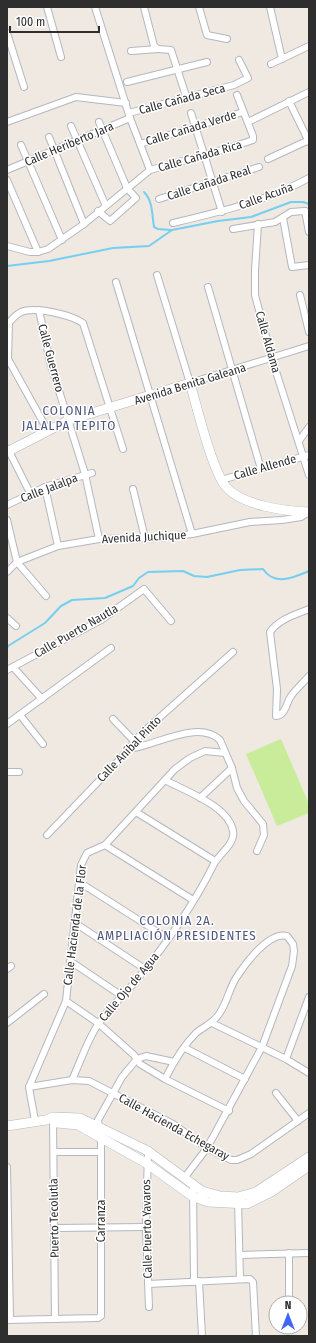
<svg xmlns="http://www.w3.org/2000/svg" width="316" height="1343" viewBox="0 0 316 1343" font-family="'Fira Sans Condensed',sans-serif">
  <rect width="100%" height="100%" fill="#efe9e1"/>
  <!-- pitch -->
  <path fill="#c9ec9a" d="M281,739L309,804V813L277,826L246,754Z"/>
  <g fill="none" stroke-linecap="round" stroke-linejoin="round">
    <!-- stream -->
    <g stroke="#75cff0" stroke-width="2">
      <path d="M144,192C153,201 152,215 154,227L158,229L171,230"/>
      <path d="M7,266L49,261L113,248L149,246L172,230L218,221L251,217L291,202H303L309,204"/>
      <path d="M7,648L8,646L45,623L61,606L72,600L105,598L133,586L139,578L148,572L183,571L194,576L207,577L240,570L263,569C274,586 293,578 309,571"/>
    </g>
    <!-- street casing -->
    <g stroke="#b4b7c1" stroke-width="8">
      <g id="street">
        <path d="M47,7L61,57"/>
        <path d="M95,7L130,118L150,170"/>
        <path d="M144,7L154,46L158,49L171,50L187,99"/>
        <path d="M199,7L207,35L227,39"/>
        <path d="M270,7L282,59"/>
        <path d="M7,33L24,87"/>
        <path d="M131,51L158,49"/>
        <path d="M271,64L309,46"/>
        <path d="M127,82L207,62"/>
        <path d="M289,101L309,142"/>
        <path d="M129,113L234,85L248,78L239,60"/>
        <path d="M191,113L222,212"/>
        <path d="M7,122L76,97L126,103"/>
        <path d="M248,122L309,92"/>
        <path d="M71,126L105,204"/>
        <path d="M49,137L84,224"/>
        <path d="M140,144L243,112"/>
        <path d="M21,145L62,240"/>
        <path d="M268,159L309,140"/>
        <path d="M7,170L130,118"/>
        <path d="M7,180L38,252"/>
        <path d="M159,199L259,167"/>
        <path d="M98,211L110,221L136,198L127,188L99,122"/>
        <path d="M305,211L309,232"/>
        <path d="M283,218L292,267L309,265"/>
        <path d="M173,223C219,212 267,201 309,178"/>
        <path d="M258,224L255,270V295L272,359L309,475"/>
        <path d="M233,229L275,222L291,212L305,211L309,213"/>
        <path d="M7,246L30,252H38L48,249L84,224L150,170L226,149L253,140V136L237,95"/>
        <path d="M157,275L190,383L309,346"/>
        <path d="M116,282L192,534"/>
        <path d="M208,287L261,469"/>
        <path d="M300,295L309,332"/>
        <path d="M39,310L50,362L85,474L99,539"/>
        <path d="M9,322L8,359L48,431"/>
        <path d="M7,325C11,320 15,315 21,312C35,306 71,315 83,323L123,449"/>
        <path d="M299,441L309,427"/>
        <path d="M8,449L30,493"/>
        <path d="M221,480L309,455"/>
        <path d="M45,487L58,546"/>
        <path d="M133,489L145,538"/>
        <path d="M7,505L45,487L92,473"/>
        <path d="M7,520L17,562L46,596"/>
        <path d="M7,572L17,562L58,546L99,539L160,538L192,534L250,522L282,520L301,517L309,512"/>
        <path d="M309,609C295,615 279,619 270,632L277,689L276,716C286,715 286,703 291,696C296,689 303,683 309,676"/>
        <path d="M7,618L16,626"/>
        <path d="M13,667L42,699"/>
        <path d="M7,670L101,620L144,589L171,621"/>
        <path d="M20,715L43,744"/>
        <path d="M113,719L135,742"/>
        <path d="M7,724L111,648"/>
        <path d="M129,749C155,746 198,719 220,740L232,768L237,788L244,801L263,824L264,835L257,851"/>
        <path d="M7,772H19"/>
        <path d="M200,798L232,768"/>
        <path d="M136,812L215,861"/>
        <path d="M47,835L119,760L141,734L233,652"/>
        <path d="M105,845L193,900"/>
        <path d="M79,882L167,938"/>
        <path d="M75,923L145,969"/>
        <path d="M70,961L122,996"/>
        <path d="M7,969L11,966"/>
        <path d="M66,1001L98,1023L134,1055L140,1064L165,1079L229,1111"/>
        <path d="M7,1023L44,994"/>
        <path d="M212,1023L286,1059L309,1073"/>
        <path d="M185,1048L245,1079"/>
        <path d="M286,1059L309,997"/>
        <path d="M165,1079C173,1063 183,1046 196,1033C204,1026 213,1024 219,1014C227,1003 229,989 236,978C245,964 269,931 287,936L293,944L294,951L292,966L262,1047L207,1148L185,1177"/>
        <path d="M72,1080C80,1063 88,1038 99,1023C109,1008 123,996 135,982C165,946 193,906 214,864C219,854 236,843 233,831C229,806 185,791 165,780"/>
        <path d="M29,1087L72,1080L89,1081L173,1124L207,1148L231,1160H237L251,1154L309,1113"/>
        <path d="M276,1093L298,1121"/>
        <path d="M53,1119L55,1319"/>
        <path d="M35,1121L29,1087L66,1001L81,865L87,853L105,845L175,769L190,758L205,751L225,753"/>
        <path d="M148,1151L146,1227L149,1307"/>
        <path d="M54,1152H101"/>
        <path d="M7,1167L10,1319"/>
        <path d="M193,1185L194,1282"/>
        <path d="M238,1201L240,1279"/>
        <path d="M55,1228L146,1227"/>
        <path d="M289,1253V1303"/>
        <path d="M240,1255L309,1253"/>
        <path d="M199,1281L202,1336"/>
        <path d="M148,1284L250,1279L253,1282L256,1336"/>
        <path d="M7,1320L98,1318L101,1316V1139L98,1120L122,1077L137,1059L146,1056L174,1062"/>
      </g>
    </g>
    <!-- secondary casing -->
    <g stroke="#b4b7c1" stroke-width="10">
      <g id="secondary">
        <path d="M7,452L69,420L190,383C197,407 212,470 226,487C243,506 285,511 309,512"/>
        <path d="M57,1123L78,1125L146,1163L192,1196L208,1202L247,1204L271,1192L309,1166"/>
        <path d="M7,1126L46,1120L53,1117L80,1118L148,1151L202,1191L220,1196L238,1197L256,1192L309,1157"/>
      </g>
    </g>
    <!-- street -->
    <use href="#street" stroke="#fff" stroke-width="6"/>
    <!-- secondary -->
    <use href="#secondary" stroke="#fff" stroke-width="9"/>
  </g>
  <g text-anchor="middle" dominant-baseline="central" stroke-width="3" stroke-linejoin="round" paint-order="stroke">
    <!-- street labels -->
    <g font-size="12" fill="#2e2e2e" stroke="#fff">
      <text transform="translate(182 99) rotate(-15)">Calle Cañada Seca</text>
      <text transform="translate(191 128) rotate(-17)">Calle Cañada Verde</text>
      <text transform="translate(69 144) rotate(-23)">Calle Heriberto Jara</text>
      <text transform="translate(200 156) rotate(-16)">Calle Cañada Rica</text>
      <text transform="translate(209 183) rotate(-18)">Calle Cañada Real</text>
      <text transform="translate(266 196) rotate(-20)">Calle Acuña</text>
      <text transform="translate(268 342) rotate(74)">Calle Aldama</text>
      <text transform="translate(51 358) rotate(75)">Calle Guerrero</text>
      <text transform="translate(190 384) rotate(-17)">Avenida Benita Galeana</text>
      <text transform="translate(265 467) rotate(-16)">Calle Allende</text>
      <text transform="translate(49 488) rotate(-21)">Calle Jalalpa</text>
      <text transform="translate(144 537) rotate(-3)">Avenida Juchique</text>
      <text transform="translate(76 631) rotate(-30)">Calle Puerto Nautla</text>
      <text transform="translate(129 749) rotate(-46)">Calle Aníbal Pinto</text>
      <text transform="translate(75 925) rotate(-83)">Calle Hacienda de la Flor</text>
      <text transform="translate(129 987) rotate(-50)">Calle Ojo de Agua</text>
      <text transform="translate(174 1127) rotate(29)">Calle Hacienda Echegaray</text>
      <text transform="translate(54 1218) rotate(-91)">Puerto Tecolutla</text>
      <text transform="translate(101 1221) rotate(-90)">Carranza</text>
      <text transform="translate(147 1229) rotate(-91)">Calle Puerto Yavaros</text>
    </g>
    <!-- neighbourhood labels -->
    <g font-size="13" letter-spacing="1" fill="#4d5680" stroke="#fff">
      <text x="69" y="410">COLONIA<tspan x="69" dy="15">JALALPA TEPITO</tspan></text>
      <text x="177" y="920">COLONIA 2A.<tspan x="177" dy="15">AMPLIACIÓN PRESIDENTES</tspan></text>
    </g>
  </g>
  <!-- border -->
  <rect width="316" height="1343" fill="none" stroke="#2e2e2e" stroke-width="16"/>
  <!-- north arrow -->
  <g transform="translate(288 1315)"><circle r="19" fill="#ffffff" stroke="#ababab"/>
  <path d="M0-3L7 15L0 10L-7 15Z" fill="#4264fb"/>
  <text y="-6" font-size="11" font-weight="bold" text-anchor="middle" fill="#2e2e2e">N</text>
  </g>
  <!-- scale -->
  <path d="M10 26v6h89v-6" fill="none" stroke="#2e2e2e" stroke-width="2"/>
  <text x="16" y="26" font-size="12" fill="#2e2e2e" stroke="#ffffff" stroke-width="3" paint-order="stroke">100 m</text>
</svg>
